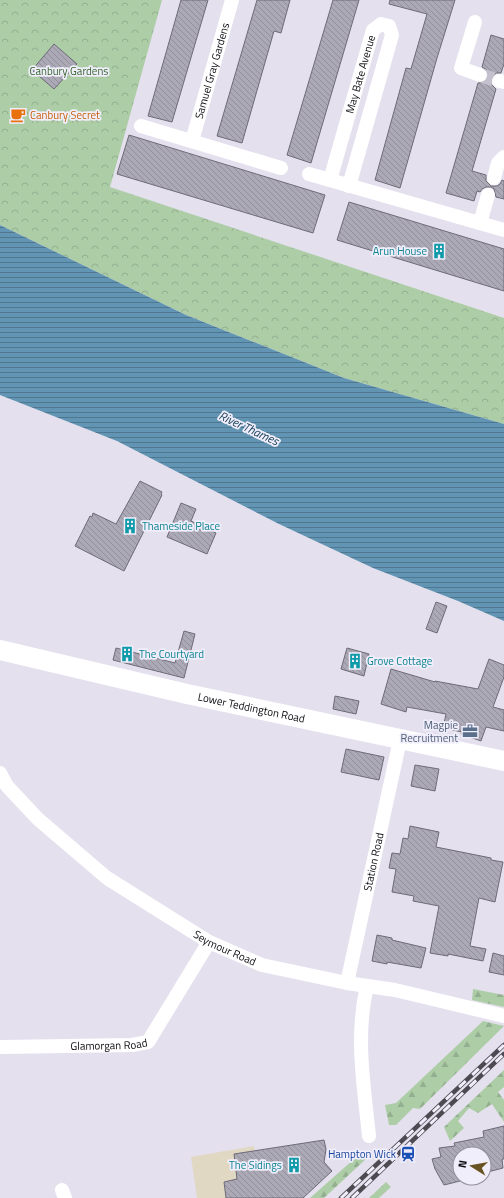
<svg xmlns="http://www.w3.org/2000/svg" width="504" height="1198" viewBox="0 0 504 1198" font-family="'Titillium Web',sans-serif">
  <defs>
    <pattern id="forest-firs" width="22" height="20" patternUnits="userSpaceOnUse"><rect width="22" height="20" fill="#adcda7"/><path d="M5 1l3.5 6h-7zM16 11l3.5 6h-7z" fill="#94af8f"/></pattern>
    <pattern id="park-crowns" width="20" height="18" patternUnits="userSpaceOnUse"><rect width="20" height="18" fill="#adcda7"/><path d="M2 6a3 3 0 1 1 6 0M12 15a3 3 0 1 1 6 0" fill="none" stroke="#94af8f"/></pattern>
    <pattern id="water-rules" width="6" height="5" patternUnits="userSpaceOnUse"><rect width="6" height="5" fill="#6295b3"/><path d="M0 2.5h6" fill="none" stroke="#4f7890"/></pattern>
    <pattern id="building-back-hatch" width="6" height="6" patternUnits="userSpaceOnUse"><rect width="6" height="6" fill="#aca9b7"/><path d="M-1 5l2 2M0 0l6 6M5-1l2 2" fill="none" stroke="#93909c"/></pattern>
  </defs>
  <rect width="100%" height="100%" fill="#e4e0ee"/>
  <!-- commercial -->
  <path fill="#e1d8c3" d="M254,1146L258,1169L265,1198H197L191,1157Z"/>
  <!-- forest -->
  <g fill="url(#forest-firs)">
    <path d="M473,989L504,995V1007L472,1000Z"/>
    <path d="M483,1021L504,1026L420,1109L413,1108L396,1125H389L385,1105L396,1103Z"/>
    <path d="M504,1070V1087L498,1092L504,1100V1122L492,1104L478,1113L469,1108L458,1121L464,1128L450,1141L444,1127Z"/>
    <path d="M362,1152L367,1158L324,1198H310Z"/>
    <path d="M386,1182L391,1187L379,1198H369Z"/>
  </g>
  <!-- park -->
  <path fill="url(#park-crowns)" d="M0,0H162L110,187L504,318V424L344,378L186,315L0,225Z"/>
  <!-- water -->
  <path fill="url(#water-rules)" d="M0,225L186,315L344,378L504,424V621L458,601L373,568L279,524L117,441L0,395Z"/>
  <!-- building -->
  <g fill="url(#building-back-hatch)" stroke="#6e6b77">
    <path d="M181,0H208L172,122L148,116Z"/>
    <path d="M257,0H290L281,33L274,31L242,143L217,136Z"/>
    <path d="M333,0H359L311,163L287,155Z"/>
    <path d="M390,0H455L437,58L400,188L375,180L406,68L411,69L427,14L389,4Z"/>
    <path d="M491,35L504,39V64L501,73H496L491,79V84L496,89L472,171L486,175V181L491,186H497L500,184L502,180L504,181V199L496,197L494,189L491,187H486L482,189L480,192L477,191L474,201L446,193L478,83L485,82L488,78L487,70L482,67Z"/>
    <path d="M54,44L77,64L54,89L32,70Z"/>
    <path d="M129,135L325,195L313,233L117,174Z"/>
    <path d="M349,202L504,249V291L337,240Z"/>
    <path d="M140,481L162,492L161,494L162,495L124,571L75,546L90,516L92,517L93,513L116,524Z"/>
    <path d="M181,503L196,509L191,521L216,533L207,554L167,537Z"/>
    <path d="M436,602L447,606L437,633L426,629Z"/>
    <path d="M184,631L195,634L184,678L113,660L116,648L175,663Z"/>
    <path d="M347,648L369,654L364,676L341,669Z"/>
    <path d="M489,659L504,665V677L493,707L504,710V731L486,727L481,741L461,734L462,732L443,728L446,714L407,707L406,712L381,704L391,669L435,682V681L478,689Z"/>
    <path d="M335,696L359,701L356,714L333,709Z"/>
    <path d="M346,749L384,757L379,780L341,772Z"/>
    <path d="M415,765L439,769L435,791L411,786Z"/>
    <path d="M410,826L439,832L436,847L491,858V860L503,862L495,902L479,898L470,946L486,949L483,961L448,954V956L430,953L439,906L413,901L414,896L392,892L396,869L389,868L392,853L400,854L403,838L408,839Z"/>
    <path d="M377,935L392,938V940L426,948L421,968L387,962V964L372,961Z"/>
    <path d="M493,953L504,956V975L489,972Z"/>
    <path d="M504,1126V1159H502L503,1168L484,1173V1154H460V1181L444,1185L435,1169L432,1159L441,1157L439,1148L455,1146L454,1143L484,1137L483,1131Z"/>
    <path d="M324,1140L326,1149L324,1162L332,1171L303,1198H226L224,1182L237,1179L234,1154Z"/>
  </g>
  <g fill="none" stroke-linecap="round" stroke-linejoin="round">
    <!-- street-tunnel -->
    <path stroke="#c4c0cd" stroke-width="14" stroke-dasharray="14 7" stroke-linecap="butt" d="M480,75L499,81"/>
    <!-- street -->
    <g stroke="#fff" stroke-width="14">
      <path d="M475,22L461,68L480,75"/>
      <path d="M499,81L504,82"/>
      <path d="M141,126L281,168"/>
      <path id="s1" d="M192,141L232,0"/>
      <path d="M309,174L504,230"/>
      <path d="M494,178L498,163L504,157"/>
      <path id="s2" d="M330,180L373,30L381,24L389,26L392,35L349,186"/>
      <path d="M480,223L488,195"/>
      <path id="s3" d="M0,773L7,786L38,819L107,878L209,942L262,965L347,983L395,990L504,1016"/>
      <path id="s4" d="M347,983L400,740"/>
      <path d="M367,986C355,1035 364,1087 369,1136"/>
      <path id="s5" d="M0,1047L132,1045L148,1042L209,942"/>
      <path d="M62,1190L65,1198"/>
    </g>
    <!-- secondary -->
    <path stroke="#fff" stroke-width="20" id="s6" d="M0,650L187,694L504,761"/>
    <!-- rail casing -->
    <g stroke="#4d4a52" stroke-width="4.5">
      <g id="rail">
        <path d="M341,1198L504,1045"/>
        <path d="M352,1198L504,1054"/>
      </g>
    </g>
    <!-- rail -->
    <use href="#rail" stroke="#f1eefc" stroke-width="3" stroke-dasharray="9" stroke-linecap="butt"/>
  </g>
  <!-- icons -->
  <defs>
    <g id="cafe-bare" transform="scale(1.2)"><path d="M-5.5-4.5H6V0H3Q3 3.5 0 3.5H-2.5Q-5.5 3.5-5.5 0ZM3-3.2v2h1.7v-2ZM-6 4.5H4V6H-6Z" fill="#e8710a" stroke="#f1eefc" stroke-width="2.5" paint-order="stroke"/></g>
    <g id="building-bare" transform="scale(1.2)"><path d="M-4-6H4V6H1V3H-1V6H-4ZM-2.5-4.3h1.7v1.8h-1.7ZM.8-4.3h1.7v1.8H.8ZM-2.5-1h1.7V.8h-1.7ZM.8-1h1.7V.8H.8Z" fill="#0f9aa8" stroke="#f1eefc" stroke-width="2.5" paint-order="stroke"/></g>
    <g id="office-bare" transform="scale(1.2)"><path d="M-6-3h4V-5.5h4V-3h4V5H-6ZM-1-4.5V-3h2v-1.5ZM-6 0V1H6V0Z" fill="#5c6f8a" stroke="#f1eefc" stroke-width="2.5" paint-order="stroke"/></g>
    <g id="station-bare" transform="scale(1.2)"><path d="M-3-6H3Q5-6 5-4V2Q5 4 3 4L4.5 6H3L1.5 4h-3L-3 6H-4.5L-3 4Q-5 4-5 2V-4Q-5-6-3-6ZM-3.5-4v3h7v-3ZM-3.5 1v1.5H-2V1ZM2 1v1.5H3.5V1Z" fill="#1a4fb4" stroke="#f1eefc" stroke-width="2.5" paint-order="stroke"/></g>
  </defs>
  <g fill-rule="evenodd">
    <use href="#cafe-bare" x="18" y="115"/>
    <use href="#building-bare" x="439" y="251"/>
    <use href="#building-bare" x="130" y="526"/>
    <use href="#building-bare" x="127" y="654"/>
    <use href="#building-bare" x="355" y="661"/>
    <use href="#office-bare" x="470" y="731"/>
    <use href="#station-bare" x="408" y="1154"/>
    <use href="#building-bare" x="294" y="1165"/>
  </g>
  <g text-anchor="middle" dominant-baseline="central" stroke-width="3.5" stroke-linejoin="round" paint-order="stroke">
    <!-- park labels -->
    <g font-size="11" fill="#35652c" stroke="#f1eefc">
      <text x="69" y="71">Canbury Gardens</text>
    </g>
    <!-- street labels -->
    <g font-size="11" fill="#0c0a0f" stroke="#f1eefc">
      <text stroke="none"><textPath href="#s1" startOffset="73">Samuel Gray Gardens</textPath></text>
      <text stroke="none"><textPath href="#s2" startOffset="110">May Bate Avenue</textPath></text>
      <text stroke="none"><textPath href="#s6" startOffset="258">Lower Teddington Road</textPath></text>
      <text stroke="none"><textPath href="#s4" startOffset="124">Station Road</textPath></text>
      <text stroke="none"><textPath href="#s3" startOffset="288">Seymour Road</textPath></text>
      <text stroke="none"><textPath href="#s5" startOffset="109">Glamorgan Road</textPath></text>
    </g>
    <!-- food labels -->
    <g font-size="11" fill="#c56008" stroke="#f1eefc" text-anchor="start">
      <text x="30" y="115">Canbury Secret</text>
    </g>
    <!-- culture labels -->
    <g font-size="11" fill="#0d838f" stroke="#f1eefc" text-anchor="start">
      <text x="427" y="251" text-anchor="end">Arun House</text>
      <text x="142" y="526">Thameside Place</text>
      <text x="139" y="654">The Courtyard</text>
      <text x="367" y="661">Grove Cottage</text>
      <text x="282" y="1165" text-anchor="end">The Sidings</text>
    </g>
    <!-- service labels -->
    <g font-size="11" fill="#4e5e75" stroke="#f1eefc" text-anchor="end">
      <text x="458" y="725">Magpie<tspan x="458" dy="13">Recruitment</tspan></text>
    </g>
    <!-- transit labels -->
    <g font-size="11" fill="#164399" stroke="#f1eefc" text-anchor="end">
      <text x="396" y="1154">Hampton Wick</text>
    </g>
    <!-- water labels -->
    <g font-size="12" font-style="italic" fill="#164057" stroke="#f1eefc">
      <text transform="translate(249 428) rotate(25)">River Thames</text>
    </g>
  </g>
  <!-- north arrow -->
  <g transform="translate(472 1166) rotate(281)"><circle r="19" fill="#f1eefc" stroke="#95939d"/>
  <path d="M0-3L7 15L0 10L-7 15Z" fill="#695222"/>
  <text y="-6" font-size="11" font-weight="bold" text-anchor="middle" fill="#0c0a0f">N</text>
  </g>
</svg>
